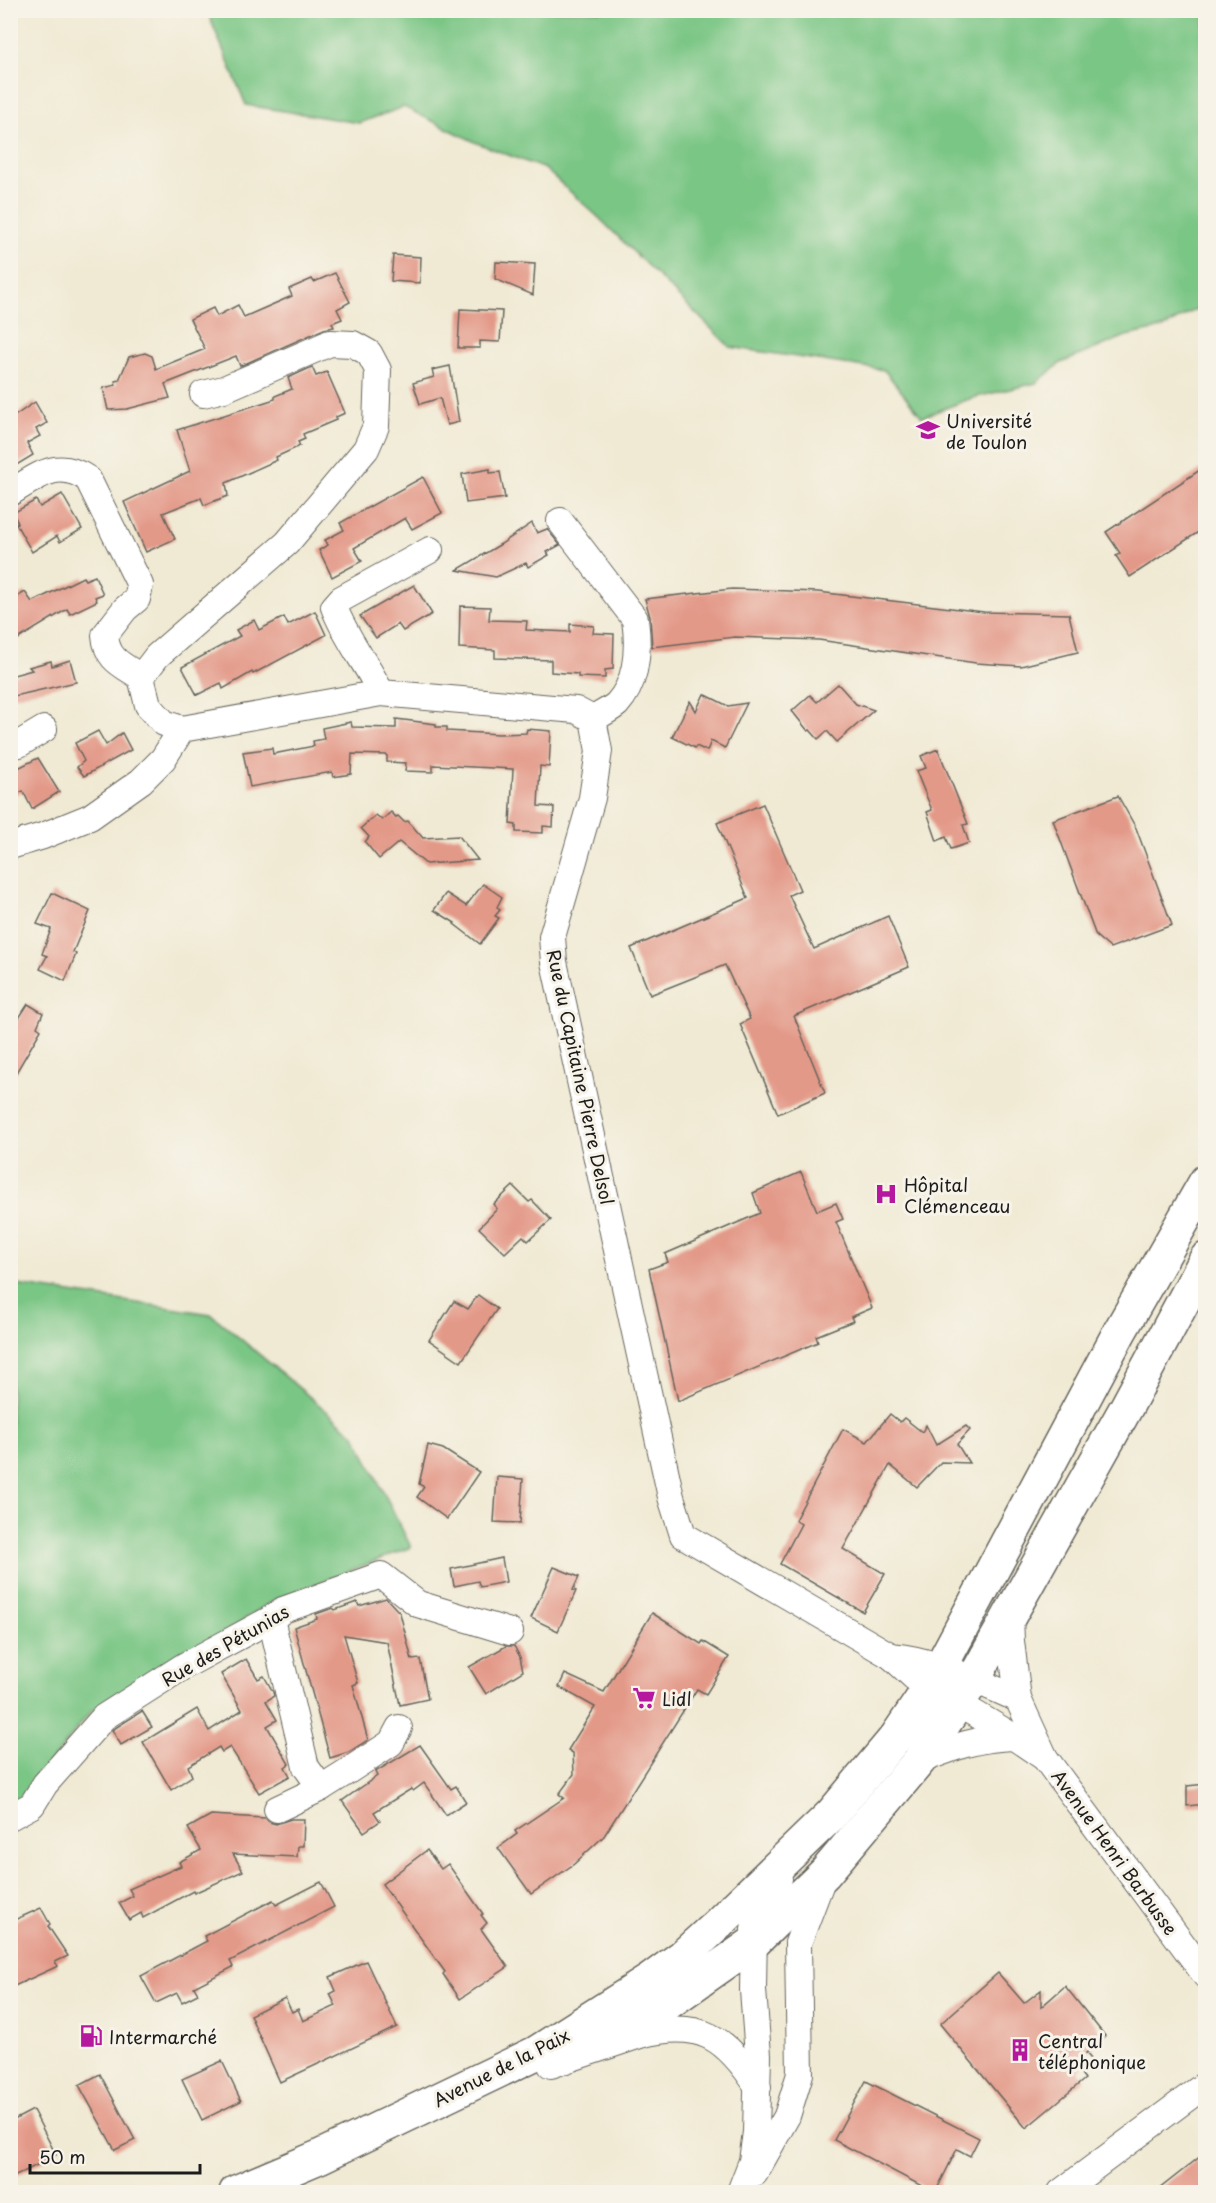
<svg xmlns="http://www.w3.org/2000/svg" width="1216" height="2203" viewBox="0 0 1216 2203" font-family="'Playpen Sans',sans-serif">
  <rect width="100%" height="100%" fill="#f7f3e8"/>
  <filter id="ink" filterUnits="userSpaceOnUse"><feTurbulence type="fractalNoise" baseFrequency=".0167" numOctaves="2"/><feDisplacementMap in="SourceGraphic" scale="12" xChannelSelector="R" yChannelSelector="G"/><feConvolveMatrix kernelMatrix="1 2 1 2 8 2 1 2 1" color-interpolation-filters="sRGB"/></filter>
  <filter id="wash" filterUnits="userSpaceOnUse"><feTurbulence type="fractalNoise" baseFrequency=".008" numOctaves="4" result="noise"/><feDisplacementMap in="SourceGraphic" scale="24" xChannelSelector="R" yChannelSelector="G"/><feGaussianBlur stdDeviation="1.35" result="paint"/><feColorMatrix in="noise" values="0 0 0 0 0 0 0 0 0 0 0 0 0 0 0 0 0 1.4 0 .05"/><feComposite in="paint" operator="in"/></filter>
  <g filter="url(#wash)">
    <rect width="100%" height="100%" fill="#f0ead4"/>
    <!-- green -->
    <g fill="#7ac685" stroke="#4b7150" stroke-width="1.5">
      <path d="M207,11H1205V304L1163,328L1126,336L1061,363L1036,383L972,398L922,417L884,370L730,347L597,216L545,169L477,143L404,107L359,123L246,105Z"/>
      <path d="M11,1284L211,1314L355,1435L411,1547L275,1600L200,1648L92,1710L19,1802L11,1806Z"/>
    </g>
    <g id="blocks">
      <!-- building -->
      <g fill="#e39988">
        <path d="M393,255L421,257L420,283L391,281Z"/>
        <path d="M496,262L535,264L533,295L495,279Z"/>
        <path d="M335,273L350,302L337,309L342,319L332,323L334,327L324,329L240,366L236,356L165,384L170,398L127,409L108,410L103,388L116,385L115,381L119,380L129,357L145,353L152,356L156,369L205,349L190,319L213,308L217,316L238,305L244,317L292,296L289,289L312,279L314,282Z"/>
        <path d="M460,309L502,311L500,342L480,341V348H458Z"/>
        <path d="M450,366L459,422L447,425L440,398L420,404L413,383L434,377L432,370Z"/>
        <path d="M312,367L316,376L327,372L345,413L336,417V420L303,434L305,439L298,442L300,446L276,457L277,460L226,483L228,496L204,505L201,498L163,513L175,539L146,552L124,502L190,471L177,430L275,399V396L292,389L288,378Z"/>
        <path d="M35,402L47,423L36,429L40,436L27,443L33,455L10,469V412L13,417Z"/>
        <path d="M1206,466V527L1130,577L1116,556L1120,553L1106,532Z"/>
        <path d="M490,469V473L500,472L505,498L466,503L462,474Z"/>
        <path d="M423,477L442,513L412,529L405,518L354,548L362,561L332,577L319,550L328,545L325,540L344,530L340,523Z"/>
        <path d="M62,494L82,529L60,542L57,536L32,552L16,524L18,523L13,513L36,500L40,507Z"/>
        <path d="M532,523L537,533L547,529L560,545L547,552L549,555L528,567L526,563L496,577L457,570L501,544Z"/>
        <path d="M95,576L103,594L95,597L97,601L70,614L67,609L10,644V601L25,592L32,602L83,577L85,580Z"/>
        <path d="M414,585L432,614L403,631L398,624L376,638L360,616Z"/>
        <path d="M732,589L818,592L984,612L1069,614L1078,652L1021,666L976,663L819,640L735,637L652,647L650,617L645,599Z"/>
        <path d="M460,606L490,607L489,620L527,621L526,630L570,632V624L594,626L593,633L614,634L613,669L605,670V678L578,677V674L551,672V660L495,658V650L459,648Z"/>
        <path d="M315,611L326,635L253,674L252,672L223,689L221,683L197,695L182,667L240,636L236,630L254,620L259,630L284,617L288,625Z"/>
        <path d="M70,660L76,682L10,697V676L32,670L29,667L51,661L52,666Z"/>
        <path d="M838,684L856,704L874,710L837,742L827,731L818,739L810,730L808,731L792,711L810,695L817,702Z"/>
        <path d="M704,694L728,706L747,703L725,748L711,741L707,751L696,746L695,748L672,737L690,701L696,711Z"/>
        <path d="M396,719L436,724V727H447V731L499,734L526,733L527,729L551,731L549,767L540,766L538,806L554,807L553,827L543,826V833L516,832V825L510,824L513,769L433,765V772L405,771L406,763L387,762V755L352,754L351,774L333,777L332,772L250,787L243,752L272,748L273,754L314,746L313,741L324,739L322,728L351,722L352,727L396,728Z"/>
        <path d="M98,731L106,745L122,733L131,750L84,776L77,767L84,761L75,743Z"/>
        <path d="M938,749L968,824L963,825L969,843L951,849L946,837L937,841L927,812L932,810L916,771L926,768L921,756Z"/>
        <path d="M38,758L59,792L32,809L23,791L10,797V772Z"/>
        <path d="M1118,796L1136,828L1172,925L1110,948L1096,936L1053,820Z"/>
        <path d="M763,804L800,890L789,895L814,949L888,916L909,967L794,1016L825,1093L778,1114L740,1024L750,1019L725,965L650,995L631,948L748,898L717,823Z"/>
        <path d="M391,812L396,817L398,816L404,822L408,821L423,838L459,836L478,860L426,864L399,842L379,859L365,842L369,837L361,828L376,815L382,820Z"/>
        <path d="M483,884L502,897L497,907L500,910L495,916L499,918L480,944L454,924L455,923L434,910L446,893L466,906Z"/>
        <path d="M52,893L90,911L73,952L76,954L65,981L40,969L47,956L42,954L51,929L37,924Z"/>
        <path d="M28,1004L43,1013L37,1027L41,1030L10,1083V1032Z"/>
        <path d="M801,1172L817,1211L836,1203L843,1219L836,1222L872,1308L851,1317L853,1321L816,1336L818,1342L678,1401L649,1269L668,1262L665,1254L760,1213L753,1193Z"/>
        <path d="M513,1186L529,1202L532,1200L551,1220L528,1241L523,1236L505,1253L479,1228L497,1209L494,1204Z"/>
        <path d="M478,1295L497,1309L461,1362L429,1340L454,1301L468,1309Z"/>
        <path d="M890,1414L900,1422L904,1418L922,1432L926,1425L936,1445L966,1426L970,1430L957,1444L969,1463L941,1462L917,1487L890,1465L843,1549L885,1574L863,1612L780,1564L801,1524L795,1520L843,1429L867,1442Z"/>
        <path d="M428,1445L443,1449L479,1472L447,1519L417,1497L424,1487L419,1484Z"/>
        <path d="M497,1477L523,1479L520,1523L494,1522Z"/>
        <path d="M502,1558L506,1582L480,1587L478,1581L454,1586L451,1569Z"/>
        <path d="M554,1567L579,1577L573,1590L576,1591L558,1631L531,1618Z"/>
        <path d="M386,1598L400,1613L412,1660L420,1659L428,1699L400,1705L387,1642L344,1635L358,1683L353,1685L368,1740L349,1752L330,1758L294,1627L317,1619L316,1614L333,1608L335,1610L357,1602L359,1606Z"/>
        <path d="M652,1613L701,1644L703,1641L729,1657L706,1694L697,1689L604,1836L574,1864L531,1894L498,1848L517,1834L515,1831L564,1798L559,1794L574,1774L573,1753L568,1750L595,1707L559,1687L565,1674L604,1692Z"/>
        <path d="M506,1646H514L520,1657L523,1671L486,1694L469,1667Z"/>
        <path d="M246,1659L258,1679L264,1676L273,1692L274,1696L266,1701L277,1720L267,1726L289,1764L285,1767L290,1776L259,1793L230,1747L222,1752L219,1747L188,1766L192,1776L171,1790L143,1742L197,1709L209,1731L242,1710L221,1674Z"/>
        <path d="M142,1711L152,1727L121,1745L112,1730Z"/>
        <path d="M420,1745L451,1789L456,1786L466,1802L446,1815L424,1783L413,1791L411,1789L374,1812L380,1821L364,1832L342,1801L377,1776L375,1772Z"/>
        <path d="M1206,1784V1804L1187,1806V1786Z"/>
        <path d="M211,1815L265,1818L269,1822L276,1824L291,1819H304L303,1846H298L297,1857L233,1854L243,1871L194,1893L193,1891L143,1918L141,1913L129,1920L119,1903L133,1896L129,1889L181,1866L179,1862L201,1850L188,1828Z"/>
        <path d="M427,1850L441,1869L448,1864L483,1914L481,1915L487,1923L481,1929L508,1967L460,1999L443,1974L445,1972L382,1884Z"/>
        <path d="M321,1882L334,1907L230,1961L233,1967L194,1987L198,1994L182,2002L177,1993L156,2003L141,1976L207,1941L204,1936L273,1900L276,1905Z"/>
        <path d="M41,1908L50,1924L48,1926L68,1956L55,1962L58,1966L10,1988V1922Z"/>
        <path d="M366,1961L397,2027L280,2082L250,2015L285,1998L292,2012L298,2009L303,2021L336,2006L330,1994L336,1991L330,1977Z"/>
        <path d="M998,1973L1024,2003L1041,1990V2007L1065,1986L1105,2036L1086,2053L1091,2059L1079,2071L1085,2079L1026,2128L940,2024Z"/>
        <path d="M222,2061L241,2101L202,2120L182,2079Z"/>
        <path d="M100,2074L135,2140L115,2150L79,2085Z"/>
        <path d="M866,2081L979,2138L970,2156L957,2149L935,2193L834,2140Z"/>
        <path d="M33,2110L56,2155L10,2179V2122Z"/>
        <path d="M1206,2152V2193H1154Z"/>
      </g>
    </g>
  </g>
  <g filter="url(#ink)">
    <use href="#blocks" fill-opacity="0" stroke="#66645c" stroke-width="1.5"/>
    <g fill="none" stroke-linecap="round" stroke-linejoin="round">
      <!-- minor casing -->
      <g stroke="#66645c" stroke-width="28">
        <g id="minor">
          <path d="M10,493C38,476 57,458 88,479L140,585L137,599L125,609L105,635C107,660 121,664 141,677"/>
          <path d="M560,521L635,619C639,648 638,681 617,704C610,710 601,714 593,719"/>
          <path d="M381,693C367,664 345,637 334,607L341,599L430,550"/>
          <path d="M182,729L164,723L148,705L141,677L157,656L287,543L366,449L376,426L378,370L369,353L353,344L330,343L224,389L203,394"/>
          <path d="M10,746L19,744L44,729"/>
          <path d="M10,846L43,836L90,817L141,781L163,759L182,729L381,693L576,710L593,719L599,751L592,798L552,937L554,962L671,1497L683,1535L891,1656L915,1678L1014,1737L1045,1758"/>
          <path d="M1010,1616L1011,1641L1018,1699L1045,1758L1206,1976"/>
          <path d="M271,1619L306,1767L321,1788"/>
          <path d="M891,1656C937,1660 976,1681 1018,1699"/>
          <path d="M919,1761C954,1747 976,1738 1014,1737"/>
          <path d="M277,1809L321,1788L348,1771L391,1743L399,1728"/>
          <path d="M10,1817L32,1805L45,1784L104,1717L184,1666L271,1619L283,1610L381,1575L418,1604L510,1632"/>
          <path d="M551,2065L640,2035C700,2019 726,2037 758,2087"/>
          <path d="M755,2173L787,2116L800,2074L798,1943L822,1880"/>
          <path d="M740,2192L752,2161L756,2132L758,2055L753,1990L754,1929L760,1903L779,1879"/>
          <path d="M1061,2192L1206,2084"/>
        </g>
      </g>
      <!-- major casing -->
      <g stroke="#66645c" stroke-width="36">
        <g id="major">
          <path d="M578,2051L665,2005L752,1944L825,1873L919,1761L974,1679L1126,1408L1206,1259"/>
          <path d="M236,2192L319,2157L536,2053L649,1981L683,1956L719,1923L831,1815L897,1736L930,1687L1120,1331L1206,1181"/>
        </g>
      </g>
      <!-- minor -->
      <use href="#minor" stroke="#fff" stroke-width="26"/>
      <!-- major -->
      <use href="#major" stroke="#fff" stroke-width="33"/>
    </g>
  </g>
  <!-- icons -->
  <defs>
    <g id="university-bare" transform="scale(1.8)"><path d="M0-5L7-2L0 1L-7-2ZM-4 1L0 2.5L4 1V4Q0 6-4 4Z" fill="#b5179e" stroke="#f7f3e8" stroke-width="2.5" paint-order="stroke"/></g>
    <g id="hospital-bare" transform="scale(1.8)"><path d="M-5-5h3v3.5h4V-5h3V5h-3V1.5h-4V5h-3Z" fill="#b5179e" stroke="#f7f3e8" stroke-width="2.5" paint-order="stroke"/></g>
    <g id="supermarket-bare" transform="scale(1.8)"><path d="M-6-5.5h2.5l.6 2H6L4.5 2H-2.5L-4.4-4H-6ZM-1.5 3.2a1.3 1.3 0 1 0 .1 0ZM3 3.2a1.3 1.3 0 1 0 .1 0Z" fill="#b5179e" stroke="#f7f3e8" stroke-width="2.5" paint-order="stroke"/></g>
    <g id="fuel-bare" transform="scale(1.8)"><path d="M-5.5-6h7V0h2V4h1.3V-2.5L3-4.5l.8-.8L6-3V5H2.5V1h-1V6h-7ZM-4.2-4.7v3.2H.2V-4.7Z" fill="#b5179e" stroke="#f7f3e8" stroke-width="2.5" paint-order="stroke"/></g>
    <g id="building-bare" transform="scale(1.8)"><path d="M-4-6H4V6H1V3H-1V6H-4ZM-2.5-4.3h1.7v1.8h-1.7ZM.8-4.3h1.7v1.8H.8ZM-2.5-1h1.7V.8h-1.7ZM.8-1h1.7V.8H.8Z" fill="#b5179e" stroke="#f7f3e8" stroke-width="2.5" paint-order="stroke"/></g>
  </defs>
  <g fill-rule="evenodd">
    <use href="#university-bare" x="928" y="430"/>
    <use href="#hospital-bare" x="886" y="1194"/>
    <use href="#supermarket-bare" x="644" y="1698"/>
    <use href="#fuel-bare" x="91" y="2036"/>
    <use href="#building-bare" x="1020" y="2050"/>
  </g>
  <g text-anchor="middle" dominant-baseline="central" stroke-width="6" stroke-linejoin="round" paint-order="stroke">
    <!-- poi labels -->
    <g font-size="18" fill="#1c1c1c" stroke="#f7f3e8" text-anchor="start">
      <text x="946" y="420">Université<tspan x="946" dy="21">de Toulon</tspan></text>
      <text x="904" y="1184">Hôpital<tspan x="904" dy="21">Clémenceau</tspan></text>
      <text x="662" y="1698">Lidl</text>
      <text x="109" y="2036">Intermarché</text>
      <text x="1038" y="2040">Central<tspan x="1038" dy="21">téléphonique</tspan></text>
    </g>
    <!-- street labels -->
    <g font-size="18" fill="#1c1c1c" stroke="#f7f3e8">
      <text transform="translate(581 1077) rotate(78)">Rue du Capitaine Pierre Delsol</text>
      <text transform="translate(225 1645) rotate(-30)">Rue des Pétunias</text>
      <text transform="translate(1115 1852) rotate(54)">Avenue Henri Barbusse</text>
      <text transform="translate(501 2067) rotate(-27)">Avenue de la Paix</text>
    </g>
  </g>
  <!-- margin -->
  <rect width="1216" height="2203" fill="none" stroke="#f7f3e8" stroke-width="36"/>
  <!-- scale -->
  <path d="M30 2164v9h170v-9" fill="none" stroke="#1c1c1c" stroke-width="3"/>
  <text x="39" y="2164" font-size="18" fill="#1c1c1c" stroke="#f7f3e8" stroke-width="4.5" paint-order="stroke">50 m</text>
</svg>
